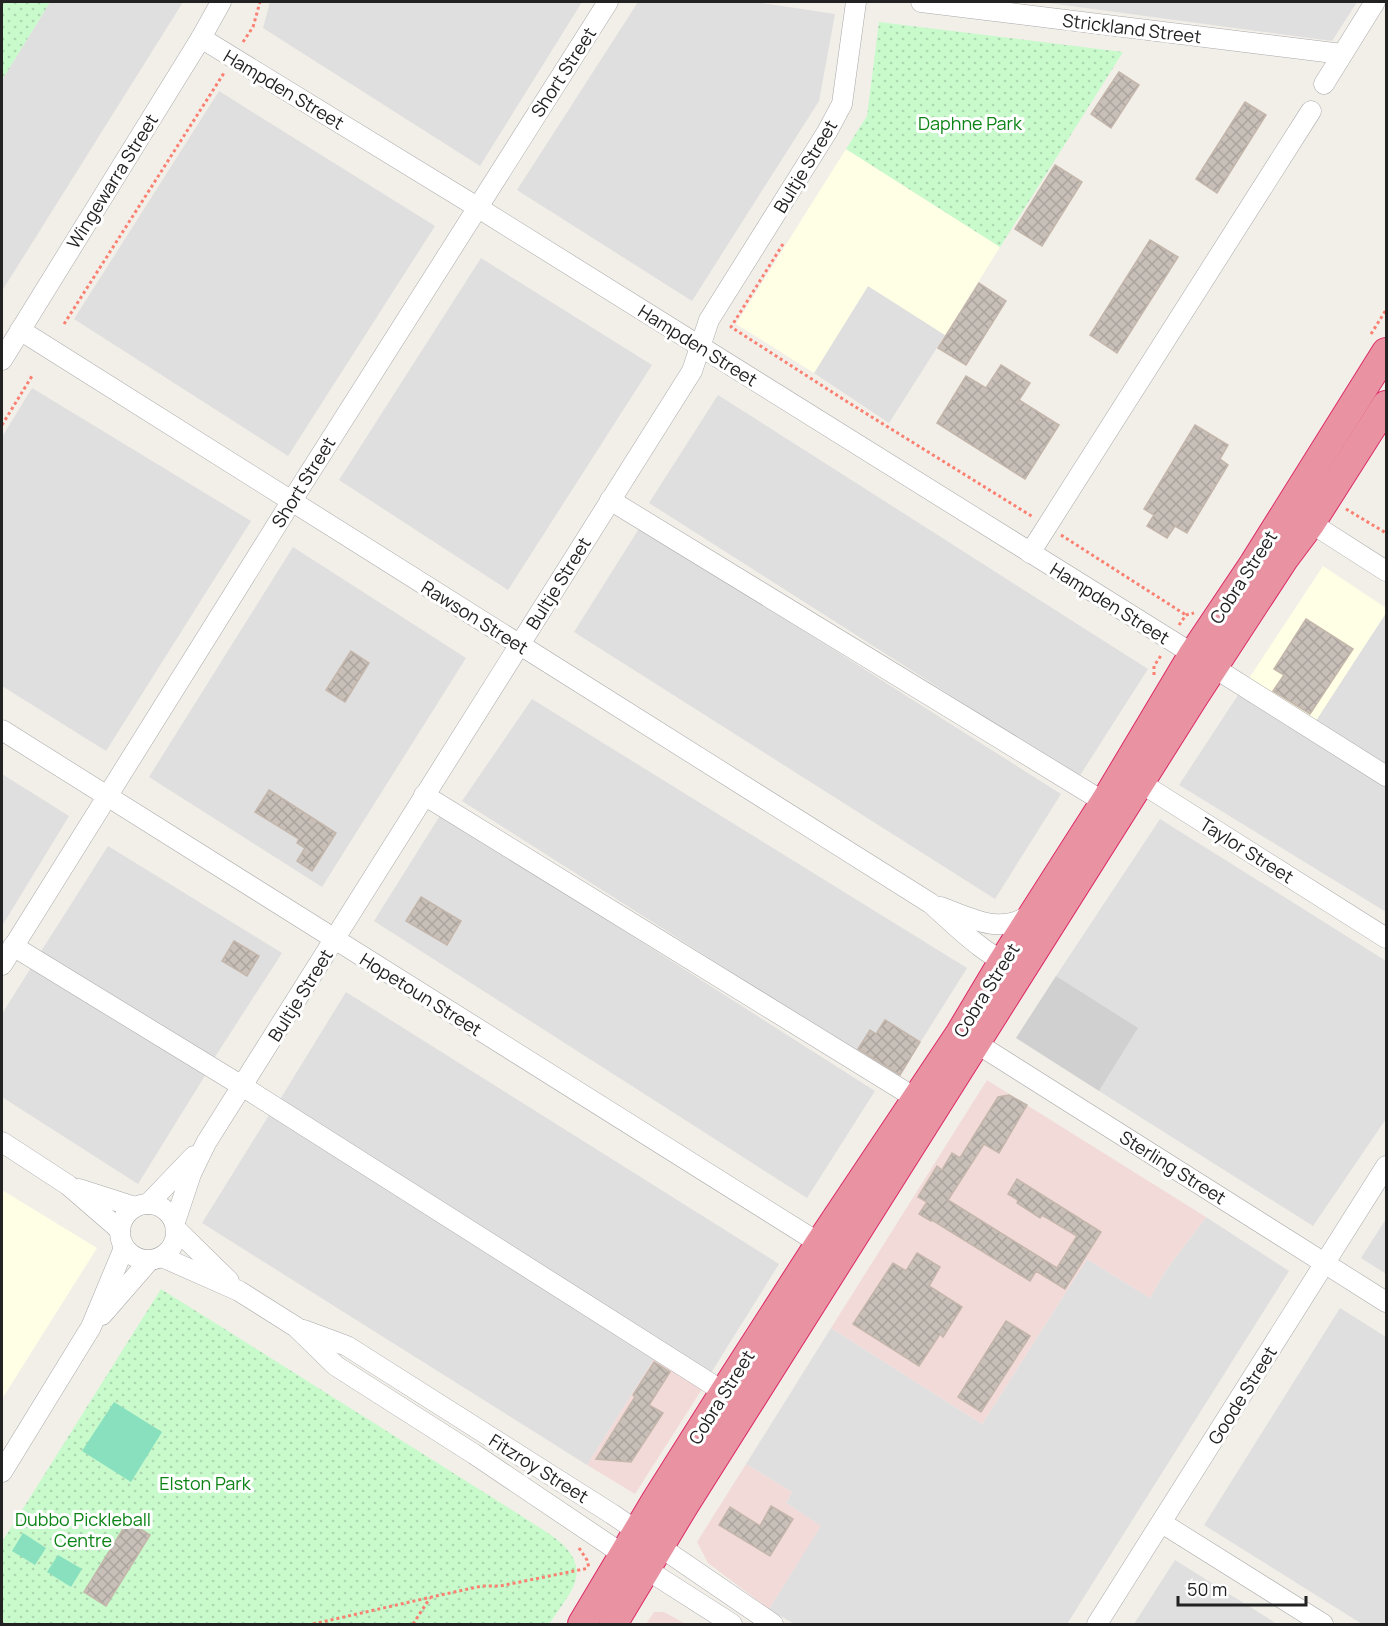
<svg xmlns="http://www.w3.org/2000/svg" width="1388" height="1626" viewBox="0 0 1388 1626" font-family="Manrope,sans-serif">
  <defs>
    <pattern id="park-dots" width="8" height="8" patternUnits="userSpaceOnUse" patternTransform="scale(1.5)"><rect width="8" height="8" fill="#c8facc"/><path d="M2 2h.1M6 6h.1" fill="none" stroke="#acd6af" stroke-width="1.8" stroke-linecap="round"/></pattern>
    <pattern id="building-cross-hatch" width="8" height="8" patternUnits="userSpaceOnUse" patternTransform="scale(1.5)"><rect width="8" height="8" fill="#c7bfb8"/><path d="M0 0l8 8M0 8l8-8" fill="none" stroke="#aba49e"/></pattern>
  </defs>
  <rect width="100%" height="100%" fill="#f2efe9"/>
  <!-- residential -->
  <g fill="#e0dfdf">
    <path d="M50,2H183L2,291V80Z"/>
    <path d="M270,2H582L480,166L263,28Z"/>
    <path d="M638,2H755L835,14L819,101L692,301L517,190Z"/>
    <path d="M1041,2H1357L1332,41Z"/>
    <path d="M219,91L435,226L288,456L74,319Z"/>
    <path d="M481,258L652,365L508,590L339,480Z"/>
    <path d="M868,286L945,335L889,423L814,373Z"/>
    <path d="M32,388L251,521L106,751L2,686V437Z"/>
    <path d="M718,395L1148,669L1079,777L649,503Z"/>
    <path d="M640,527L1061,794L995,899L574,632Z"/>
    <path d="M293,547L466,658L322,887L149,777Z"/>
    <path d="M1386,613V912L1179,785L1242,689L1308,732Z"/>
    <path d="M532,699L967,968L898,1078L462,801Z"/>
    <path d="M2,774L69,816L2,926Z"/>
    <path d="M441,814L875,1091L807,1198L374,921Z"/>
    <path d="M1160,819L1386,961V1119L1313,1226L1099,1091L1136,1031L1056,976Z"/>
    <path d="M108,846L282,953L213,1060L40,953Z"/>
    <path d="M32,966L206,1074L138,1184L2,1097V1014Z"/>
    <path d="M346,992L779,1264L711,1373L279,1101Z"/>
    <path d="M269,1115L656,1356L587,1465L202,1223Z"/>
    <path d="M1206,1217L1289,1271L1067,1624H794L769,1609L820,1526L786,1503L792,1492L746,1464L831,1328L982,1424L1087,1259L1150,1298L1166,1270Z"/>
    <path d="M1386,1219V1274L1361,1258Z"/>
    <path d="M1340,1308L1386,1337V1624H1362L1204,1525Z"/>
    <path d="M1175,1560L1277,1624H1134Z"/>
  </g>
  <!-- commercial -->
  <g fill="#f2dad9">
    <path d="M987,1080L1206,1217L1166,1270L1150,1298L1087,1259L982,1424L831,1328Z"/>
    <path d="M656,1356L704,1386L635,1494L587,1465Z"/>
    <path d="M746,1464L792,1492L786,1503L821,1526L769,1609L708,1563L697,1542Z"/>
    <path d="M654,1612H664L686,1624H646Z"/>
  </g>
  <!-- education -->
  <g fill="#ffffe5">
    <path d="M846,149L1000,247L945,335L868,286L814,373L736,324Z"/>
    <path d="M1323,566L1386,608V613L1308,733L1242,689Z"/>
    <path d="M2,1190L97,1248L2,1399Z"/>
  </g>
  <!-- religious -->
  <path fill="#d0d0d0" d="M1056,976L1138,1028L1099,1091L1016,1038Z"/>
  <!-- park -->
  <g fill="url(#park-dots)">
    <path d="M2,2H50L2,80Z"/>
    <path d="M879,22L1123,52L1000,247L846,149L867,116Z"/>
    <path d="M161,1289L523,1517C545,1532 588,1551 574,1585C568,1598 557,1612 549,1624H2V1542Z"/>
  </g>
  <!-- pitch -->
  <g fill="#88e0be">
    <path d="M114,1402L162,1432L131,1482L82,1451Z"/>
    <path d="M23,1533L46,1548L35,1565L12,1551Z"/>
    <path d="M58,1555L82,1569L71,1587L47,1572Z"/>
  </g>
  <!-- building -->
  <g fill="url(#building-cross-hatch)" stroke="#c4b6ab" stroke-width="1.5">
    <path d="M1119,72L1139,85L1111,128L1091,114Z"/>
    <path d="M1245,102L1266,115L1217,193L1196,179Z"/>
    <path d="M1055,165L1082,182L1042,246L1015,229Z"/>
    <path d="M1150,240L1178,257L1117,353L1090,335Z"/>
    <path d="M979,283L1006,301L966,365L938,348Z"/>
    <path d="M1001,365L1030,383L1019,400L1059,425L1025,479L937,423L966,376L986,388Z"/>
    <path d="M1195,425L1228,445L1220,459L1228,465L1187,533L1175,526L1167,538L1147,526L1154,515L1144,509Z"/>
    <path d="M1306,619L1353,649L1310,714L1273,691L1284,675L1274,669Z"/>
    <path d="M351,651L369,663L345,702L326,690Z"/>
    <path d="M269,790L336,833L312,871L297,861L305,848L297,843L299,839L255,812Z"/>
    <path d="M421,897L461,921L447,945L406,921Z"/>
    <path d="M234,941L259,956L247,976L222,961Z"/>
    <path d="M885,1020L920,1042L900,1075L858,1049L870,1030L876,1034Z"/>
    <path d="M1009,1095L1027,1105L999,1153L984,1144L948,1200L1057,1268L1077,1236L1042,1215L1040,1218L1017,1203L1018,1200L1008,1194L1017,1179L1101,1232L1065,1289L1036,1271L1030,1281L932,1220L931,1221L919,1214L927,1202L918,1197L937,1166L942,1170L952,1153L960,1158L998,1097Z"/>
    <path d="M917,1253L940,1267L929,1286L962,1307L943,1337L940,1334L919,1366L853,1324L893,1263L906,1271Z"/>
    <path d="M1006,1321L1030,1336L981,1412L958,1397Z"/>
    <path d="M654,1362L670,1372L649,1405L663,1413L631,1462L596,1459L635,1397L633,1395Z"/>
    <path d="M771,1506L793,1519L770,1556L719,1525L730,1507L760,1526Z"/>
    <path d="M128,1521L150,1535L106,1606L84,1592Z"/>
  </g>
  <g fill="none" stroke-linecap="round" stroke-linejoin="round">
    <!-- minor casing -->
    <g stroke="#a9a9a9" stroke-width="21">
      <g id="minor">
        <path d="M921,2L1342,54"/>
        <path d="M201,38L477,207L1193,654"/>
        <path d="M1324,84L1375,2"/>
        <path d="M20,330L930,903C947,917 993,965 1013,962"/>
        <path d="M2,360L201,38L221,2"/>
        <path d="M610,500L1104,802"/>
        <path d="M1311,523L1386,571"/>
        <path d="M1030,553L1311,111"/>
        <path d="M1213,667L1386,776"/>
        <path d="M2,730L830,1250"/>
        <path d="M1128,784L1141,783L1386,938"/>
        <path d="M424,795L917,1099"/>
        <path d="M941,907C973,919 1002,936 1032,913"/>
        <path d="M13,946L242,1086L724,1392"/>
        <path d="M2,965L291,502L608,2"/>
        <path d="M965,1036L1386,1302"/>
        <path d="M2,1142L68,1185L120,1230"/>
        <path d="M79,1189L135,1207"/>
        <circle cx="148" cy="1232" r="28"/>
        <path d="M148,1204L194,1156"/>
        <path d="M175,1222L191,1174L206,1143L692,371L709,320L827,132L842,104L856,2"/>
        <path d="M177,1230L229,1281"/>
        <path d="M162,1257L239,1291L296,1327L336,1366L474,1454L624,1555L732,1624"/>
        <path d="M102,1315L149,1261"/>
        <path d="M304,1330L347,1346L612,1514L773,1624"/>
        <path d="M2,1472L91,1327L124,1248"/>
        <path d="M1162,1523L1323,1624"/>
        <path d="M1097,1624L1386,1166"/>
      </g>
    </g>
    <!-- highway casing -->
    <g stroke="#dc2a67" stroke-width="30">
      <g id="highway">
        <path d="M582,1624L656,1500L724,1392L819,1244L960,1033L1003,961L1107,798L1193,654L1254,563L1386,352"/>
        <path d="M613,1624L684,1506L1194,697L1284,559L1311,523L1386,405"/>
      </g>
    </g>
    <!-- path -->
    <g stroke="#fa8072" stroke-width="3" stroke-dasharray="3 3" stroke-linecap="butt">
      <path d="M243,42L253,27L260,2"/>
      <path d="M783,244L731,327L846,401L1033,517"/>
      <path d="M64,324L224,73"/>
      <path d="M1371,334L1386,310"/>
      <path d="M2,425L32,376"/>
      <path d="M1346,509L1386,533"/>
      <path d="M1061,535L1186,615"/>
      <path d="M1179,625L1186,615L1194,613"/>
      <path d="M1154,675V666L1162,654"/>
      <path d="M579,1548L587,1560L589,1568"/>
      <path d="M313,1624L436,1596L482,1586H500L589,1568"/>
      <path d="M413,1624L430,1598"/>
    </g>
    <!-- minor -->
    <use href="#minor" stroke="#fff" stroke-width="20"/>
    <!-- highway -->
    <use href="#highway" stroke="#e892a2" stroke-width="28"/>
  </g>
  <g text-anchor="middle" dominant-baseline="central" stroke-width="6" stroke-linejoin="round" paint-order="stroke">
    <!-- street labels -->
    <g font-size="18" fill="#222" stroke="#fff">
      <text transform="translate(1132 28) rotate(7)">Strickland Street</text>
      <text transform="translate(563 72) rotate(-57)">Short Street</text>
      <text transform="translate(284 89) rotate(31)">Hampden Street</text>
      <text transform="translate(805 166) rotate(-59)">Bultje Street</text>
      <text transform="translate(112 181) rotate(-58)">Wingewarra Street</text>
      <text transform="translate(698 345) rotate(32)">Hampden Street</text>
      <text transform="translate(303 482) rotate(-58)">Short Street</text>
      <text transform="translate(1243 577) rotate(-57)">Cobra Street</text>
      <text transform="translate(558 583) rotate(-58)">Bultje Street</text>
      <text transform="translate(1110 603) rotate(32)">Hampden Street</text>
      <text transform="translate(475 617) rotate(32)">Rawson Street</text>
      <text transform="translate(1247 850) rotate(32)">Taylor Street</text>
      <text transform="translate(986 990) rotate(-58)">Cobra Street</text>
      <text transform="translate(421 994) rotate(32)">Hopetoun Street</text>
      <text transform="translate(300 995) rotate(-58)">Bultje Street</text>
      <text transform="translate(1173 1167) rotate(32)">Sterling Street</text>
      <text transform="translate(1242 1395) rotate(-58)">Goode Street</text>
      <text transform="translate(721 1397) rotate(-58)">Cobra Street</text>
      <text transform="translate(539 1468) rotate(32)">Fitzroy Street</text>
    </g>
    <!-- park labels -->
    <g font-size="18" fill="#0c8416" stroke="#fff">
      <text x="970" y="123">Daphne Park</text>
      <text x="205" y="1483">Elston Park</text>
      <text x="83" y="1519">Dubbo Pickleball<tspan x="83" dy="21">Centre</tspan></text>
    </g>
  </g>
  <!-- border -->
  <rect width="1388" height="1626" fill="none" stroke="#222222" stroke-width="6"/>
  <!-- scale -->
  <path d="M1178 1596v9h128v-9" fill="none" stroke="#222222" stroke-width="3"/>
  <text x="1187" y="1596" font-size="18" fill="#222222" stroke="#ffffff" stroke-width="4.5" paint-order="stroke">50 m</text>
</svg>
